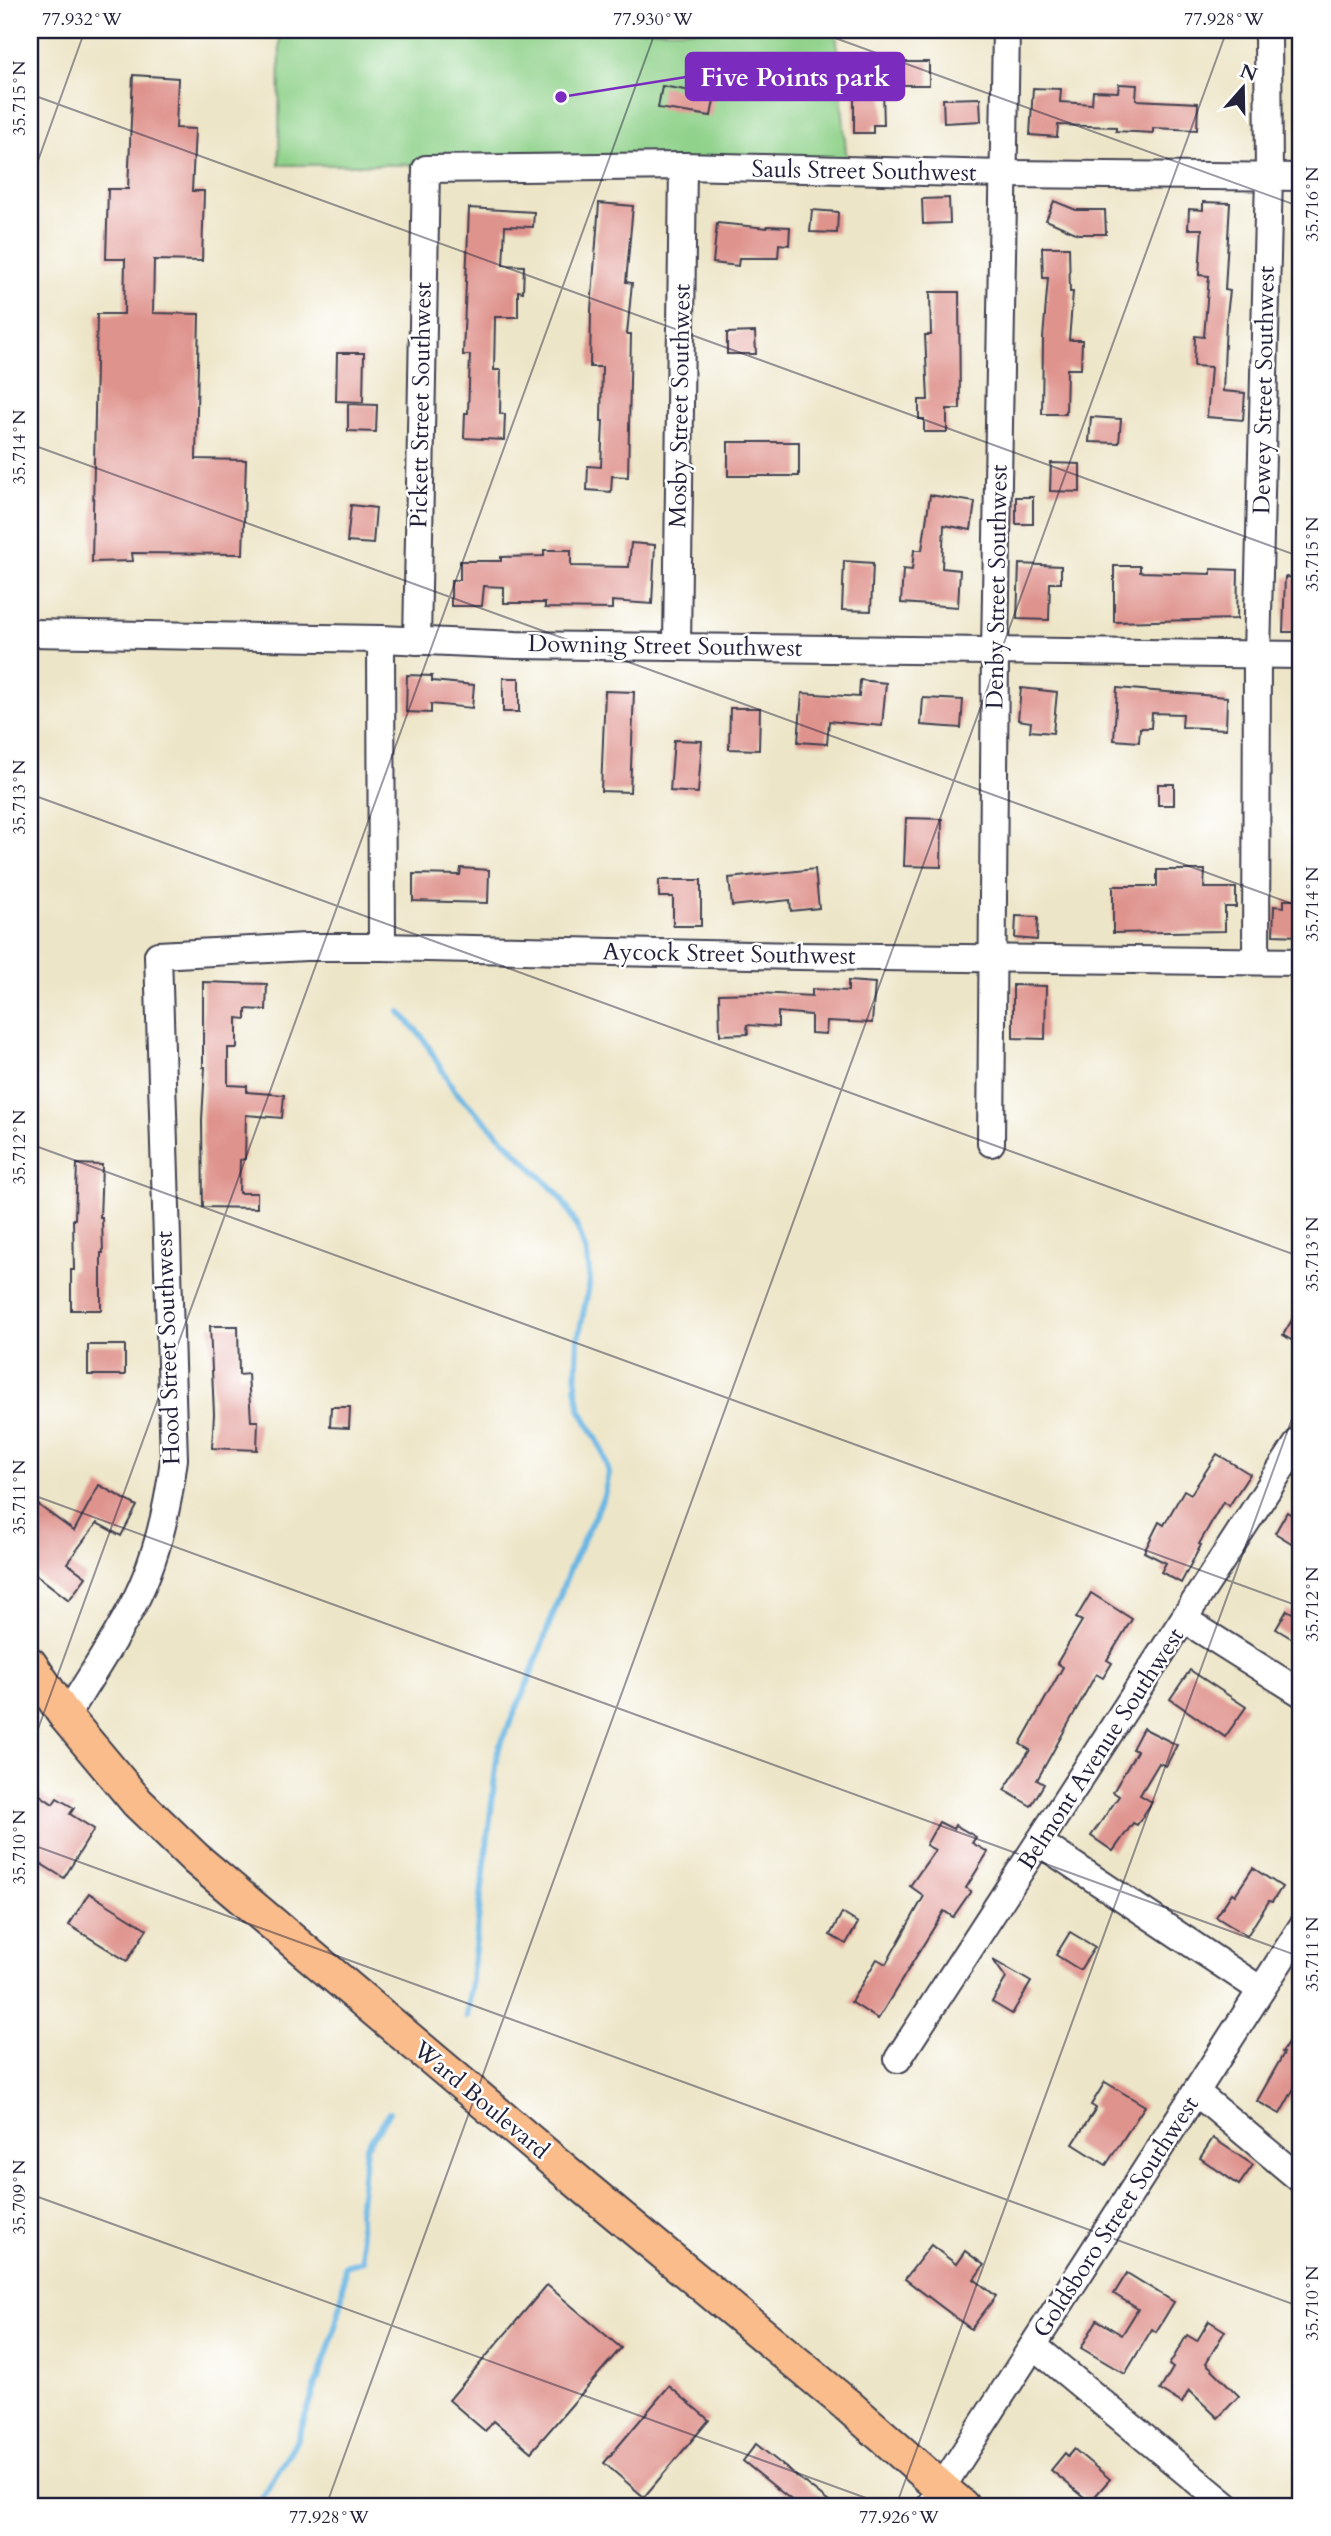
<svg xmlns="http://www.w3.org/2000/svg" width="1331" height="2536" viewBox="0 0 1331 2536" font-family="Cardo,serif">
  <rect width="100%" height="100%" fill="#fff"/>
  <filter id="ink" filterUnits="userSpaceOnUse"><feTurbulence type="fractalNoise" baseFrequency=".0143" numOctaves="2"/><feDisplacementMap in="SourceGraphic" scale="14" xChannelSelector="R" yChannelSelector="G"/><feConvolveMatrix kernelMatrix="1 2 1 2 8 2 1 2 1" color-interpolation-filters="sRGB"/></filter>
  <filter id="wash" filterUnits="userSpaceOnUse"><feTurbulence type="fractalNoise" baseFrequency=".00686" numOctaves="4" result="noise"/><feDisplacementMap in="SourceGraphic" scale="28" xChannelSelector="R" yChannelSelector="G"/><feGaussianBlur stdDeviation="1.57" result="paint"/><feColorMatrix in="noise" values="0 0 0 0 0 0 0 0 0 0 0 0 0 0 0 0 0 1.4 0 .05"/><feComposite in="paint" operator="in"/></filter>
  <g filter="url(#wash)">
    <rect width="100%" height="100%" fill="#ede5c7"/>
    <!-- green -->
    <path fill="#90d28b" stroke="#597a63" stroke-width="2" d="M280,30H836L847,164L279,165Z"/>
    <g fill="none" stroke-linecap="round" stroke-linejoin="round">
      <!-- stream -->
      <g stroke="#69b6e3" stroke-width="6">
        <path d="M400,1012L423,1038L454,1090L557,1193L569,1211L580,1234L587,1257L590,1281L578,1339L576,1388L580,1409L602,1449L609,1473L604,1496L570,1568L529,1680L498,1750L467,2017"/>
        <path d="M257,2506L298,2438L333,2335L341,2304L345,2266L363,2261L359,2214L366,2147L390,2112"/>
      </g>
    </g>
    <g id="blocks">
      <!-- building -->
      <g fill="#df938d">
        <rect x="903" y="62" width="26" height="23"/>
        <path d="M854,74H873V90H883L884,125H873V133H854Z"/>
        <path d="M133,75L178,78L176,128L195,129L192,191H204L202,261L154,260L153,313L199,314L196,459L246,460L243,554L132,553L133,561L92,562L97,314H124L125,259H106L108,189H128Z"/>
        <path d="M1119,84L1137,85L1136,100L1198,103L1197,130L1153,128V133L1116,131V127L1058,125L1057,137L1030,135L1033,88L1061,89L1060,102L1092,104L1093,91L1118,92Z"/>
        <path d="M662,86L715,95L711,116L658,108Z"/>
        <path d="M980,98L981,121L944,123L943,99Z"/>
        <path d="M949,198L950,223L923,224L922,199Z"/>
        <path d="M1054,201L1076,210H1105L1106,234H1078L1046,220Z"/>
        <path d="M1203,202L1230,203L1225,290L1230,291L1226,322L1223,391L1245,393L1243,420L1207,417L1211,367L1194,366L1195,336L1204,337L1209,276L1199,275L1202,229H1188L1189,209L1203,210Z"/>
        <path d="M599,203L633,206L626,282L632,283L627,334H631L628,477L612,476L611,492L587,490L588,466L601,467L603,421H601L602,367H590L591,310Z"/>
        <path d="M469,208L534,212L533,227L505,226L503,265L524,266L523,292L518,291V317H495L494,370H501L500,414H505L504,440L464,438L465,413H468L470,355H463Z"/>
        <path d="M812,210L838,212L837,233L810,232Z"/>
        <path d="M717,223L767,228V226L790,227L789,245L779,244L778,258H739L738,266L713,263Z"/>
        <path d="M1042,247H1069L1070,292H1073L1069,340H1082L1081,369H1067L1066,414H1042L1043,339L1048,278H1043Z"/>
        <path d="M930,292H959L960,409H947V432H924V419H919V400H928L925,335H931Z"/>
        <path d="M755,332L756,354H727V333Z"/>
        <path d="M337,353H364L363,402L336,401Z"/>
        <path d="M348,404L377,405L376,432L348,431Z"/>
        <path d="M1091,417L1121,419L1119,443L1089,442Z"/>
        <rect x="728" y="442" width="71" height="34"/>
        <path d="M1051,463L1080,464V492L1050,491Z"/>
        <path d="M930,495L975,502L971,530L944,525L942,568L960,570L958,607L901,603L903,569L912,570L914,550H922Z"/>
        <rect x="1016" y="497" width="17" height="27"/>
        <path d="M351,505L376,508L373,544L347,542Z"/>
        <path d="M631,543L655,545L652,604L612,601V609L545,608V603H504V587L484,586L482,606H451V580H460V561H501V557L544,556V550H571V566L629,567Z"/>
        <path d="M844,561L873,563L871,611L842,610Z"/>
        <path d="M1019,564L1061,566V583H1050L1049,620L1017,619Z"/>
        <path d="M1114,566H1140V572L1211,574V569L1238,570L1237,619L1114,622Z"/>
        <path d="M1285,577L1301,578V632H1283Z"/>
        <path d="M407,675L432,676V681L474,685L472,708L431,704V713L406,712Z"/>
        <rect x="503" y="678" width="16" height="34"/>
        <path d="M860,680L886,683L882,726L829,721L827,744L798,742L802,693L859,697Z"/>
        <path d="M1021,688L1057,692L1053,733L1030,731L1031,722L1018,720Z"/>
        <path d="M1117,688L1227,697L1226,729L1182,727L1183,714L1152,713L1151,728H1140L1139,742L1114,740Z"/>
        <path d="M605,691L634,692L630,792L601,791Z"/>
        <path d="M923,698L963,700L961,728L921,725Z"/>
        <path d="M730,708H760L759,750L729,749Z"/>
        <path d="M674,740L702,741L698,793L670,791Z"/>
        <rect x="1158" y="784" width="16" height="21"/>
        <path d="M906,818L942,819L941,867L904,866Z"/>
        <path d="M461,868L489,870L488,903L413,901V874L460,875Z"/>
        <path d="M815,869L819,908L791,911L790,900L732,906L729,878Z"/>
        <path d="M1157,870H1205L1204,888H1236V907H1225V931L1113,933V886H1157Z"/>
        <path d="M659,880H701V926H673V897H659Z"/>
        <path d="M1284,900H1301V936L1273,935L1274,906L1284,907Z"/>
        <path d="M1016,916L1038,917L1037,940L1015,938Z"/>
        <path d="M848,981L875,983L872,1023L827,1021L826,1034L811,1033V1015L778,1012V1027L747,1025L748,1034L720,1035L719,994L758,993L812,996V989L848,991Z"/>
        <path d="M203,982L267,984L266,1010L246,1009V1019L237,1018V1048H228V1085L247,1086V1092L284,1095L282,1118L246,1115L245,1159L240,1160L239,1193H257V1208L203,1207L202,1120L205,1067H203Z"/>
        <path d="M1013,985L1046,986L1045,1039L1013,1038Z"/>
        <path d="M77,1164L102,1165L100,1218H102L103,1253H101V1310H71V1270H74L73,1219H75Z"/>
        <path d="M1301,1305V1346L1283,1335Z"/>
        <path d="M210,1326H238L239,1375L248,1374L251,1421H258L257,1450L212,1448L214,1414Z"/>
        <rect x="88" y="1345" width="37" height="30"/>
        <path d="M331,1407H350L349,1428L330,1427Z"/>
        <path d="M1217,1454L1250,1474L1229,1506L1223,1502L1199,1544L1201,1545L1181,1583L1161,1572L1166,1563L1144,1552L1159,1522L1164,1525L1184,1490L1191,1494Z"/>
        <path d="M99,1485L137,1506L121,1536L97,1523L67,1563L86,1577L69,1600L30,1570V1499L74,1531Z"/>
        <path d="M1287,1512L1301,1521V1549L1275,1533Z"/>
        <path d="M1091,1593L1132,1619L1107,1660L1112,1663L1103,1678L1096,1674L1037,1780L1044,1784L1031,1806L1004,1790L1030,1750L1020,1744L1063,1667L1057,1663L1082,1621L1076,1618Z"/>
        <path d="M1287,1610L1301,1618V1644L1276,1629Z"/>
        <path d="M1190,1670L1246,1707L1225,1737L1170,1699Z"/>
        <path d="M1143,1728L1177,1745L1166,1766L1159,1763L1140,1795L1152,1802L1137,1825L1133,1823L1113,1851L1091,1836L1119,1796L1113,1792L1137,1751L1132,1749Z"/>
        <path d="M30,1788L53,1804L57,1798L74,1808L70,1814L94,1829L64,1878L41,1864L30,1883Z"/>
        <path d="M939,1822L953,1829L955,1825L976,1837L972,1843L988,1852L966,1888L971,1891L953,1917L944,1911L878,2019L851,2002L877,1959L886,1964L924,1896L910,1886L935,1850L926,1845Z"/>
        <path d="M1253,1868L1282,1887L1272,1902L1269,1901L1247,1936L1216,1917L1232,1893L1235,1895Z"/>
        <path d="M89,1893L147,1929L127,1961L69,1925Z"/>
        <path d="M842,1913L858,1923L846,1944L830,1935Z"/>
        <path d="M1070,1932L1095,1947L1080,1970L1056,1955Z"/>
        <path d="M993,1960L1031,1982L1012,2014L992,2002L1006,1978Z"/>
        <path d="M1301,2025V2076L1280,2114L1257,2101L1284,2053L1282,2052Z"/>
        <path d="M1105,2082L1145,2106L1106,2165L1073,2144L1096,2108L1091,2105Z"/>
        <path d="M1213,2138L1253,2165L1239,2185L1200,2158Z"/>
        <path d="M931,2245L956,2264L965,2251L984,2265L974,2279L996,2296L971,2329L905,2279Z"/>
        <path d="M1127,2273L1174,2302L1156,2332L1152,2329L1125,2374L1081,2348L1097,2320L1122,2335L1138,2309L1114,2294Z"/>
        <path d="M547,2285L621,2348L531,2452L494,2421L485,2431L449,2400Z"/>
        <path d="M1209,2321L1225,2331L1206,2363L1239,2396L1218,2418L1189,2390L1182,2403L1160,2390L1173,2368L1169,2365L1187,2335L1197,2341Z"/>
        <path d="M669,2386L709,2420L644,2497L604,2463Z"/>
        <path d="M756,2444L815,2491L834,2506H799L780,2491L743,2461Z"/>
        <path d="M1074,2449L1110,2479L1090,2502L1051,2470L1065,2453L1068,2456Z"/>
      </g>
    </g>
  </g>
  <g filter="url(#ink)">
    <use href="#blocks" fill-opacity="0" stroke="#403f50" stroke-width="2"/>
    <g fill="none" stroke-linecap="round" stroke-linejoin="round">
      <!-- minor casing -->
      <g stroke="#403f50" stroke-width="30">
        <g id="minor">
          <path d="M30,633L381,639L516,645L1301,655"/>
          <path d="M381,639L382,947"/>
          <path d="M417,641L426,169L683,166L1003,174L1301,177"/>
          <path d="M677,646L683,166"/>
          <path d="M1256,961L1257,654L1269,176L1268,30"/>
          <path d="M991,1143L995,651L1006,30"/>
          <path d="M1185,1620L1301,1693"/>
          <path d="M66,1717C88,1680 113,1643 133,1605C156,1561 168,1508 174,1459L158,955L306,947H382L797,956L1301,962"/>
          <path d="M1040,1843L1261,1990"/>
          <path d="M898,2059L1301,1438"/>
          <path d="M1196,2092L1301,2180"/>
          <path d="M1034,2346L1227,2506"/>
          <path d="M930,2506L1301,1928"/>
        </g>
      </g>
      <!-- major casing -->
      <g stroke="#403f50" stroke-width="37">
        <path id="major" d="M30,1664L66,1717L137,1802L196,1859L583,2186L846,2404L962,2506"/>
      </g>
      <!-- minor -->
      <use href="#minor" stroke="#fff" stroke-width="26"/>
      <!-- major -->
      <use href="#major" stroke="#f9bc8a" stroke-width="33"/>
    </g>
  </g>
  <!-- ticks -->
  <path fill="none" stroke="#22223b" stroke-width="2" stroke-opacity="0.45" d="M813,30L1301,207M30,94L1301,557M30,183L85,30M30,444L1301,907M30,794L1301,1257M30,1144L1301,1607M30,1494L1301,1957M30,1751L656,30M30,1844L1301,2307M30,2194L888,2506M326,2506L1227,30M896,2506L1301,1394"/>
  <g text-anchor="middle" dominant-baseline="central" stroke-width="5" stroke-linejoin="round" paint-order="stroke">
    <!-- street labels -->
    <g font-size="24" fill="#22223b" stroke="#fff">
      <text transform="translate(864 171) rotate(1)">Sauls Street Southwest</text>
      <text transform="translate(1264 390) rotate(-89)">Dewey Street Southwest</text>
      <text transform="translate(421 405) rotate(-89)">Pickett Street Southwest</text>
      <text transform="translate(680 406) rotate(-89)">Mosby Street Southwest</text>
      <text transform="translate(997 587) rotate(-89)">Denby Street Southwest</text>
      <text transform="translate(665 646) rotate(1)">Downing Street Southwest</text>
      <text transform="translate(729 954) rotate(1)">Aycock Street Southwest</text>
      <text transform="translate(168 1348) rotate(-92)">Hood Street Southwest</text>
      <text transform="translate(1101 1749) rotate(-57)">Belmont Avenue Southwest</text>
      <text transform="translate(481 2100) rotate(40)">Ward Boulevard</text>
      <text transform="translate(1116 2217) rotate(-57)">Goldsboro Street Southwest</text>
    </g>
  </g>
  <!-- callouts -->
  <path fill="none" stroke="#7b2cbf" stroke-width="2.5" d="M561 97L686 77"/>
  <circle fill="#7b2cbf" stroke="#fff" stroke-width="2.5" cx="561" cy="97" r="7"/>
  <rect fill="#7b2cbf" stroke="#7b2cbf" stroke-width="2.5" x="686" y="53" width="218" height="47" rx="7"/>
  <g font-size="26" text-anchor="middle" font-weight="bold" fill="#fff">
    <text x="795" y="86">Five Points park</text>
  </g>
  <!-- margin -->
  <rect width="1331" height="2536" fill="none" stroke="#fff" stroke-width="77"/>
  <!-- north arrow -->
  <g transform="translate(1243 88) rotate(20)" stroke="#ffffff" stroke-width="5" paint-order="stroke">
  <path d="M0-5L12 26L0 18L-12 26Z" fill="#22223b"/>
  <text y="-10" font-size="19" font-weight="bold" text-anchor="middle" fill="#22223b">N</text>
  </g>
  <rect x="38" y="38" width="1254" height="2460" fill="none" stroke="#22223b" stroke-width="2.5"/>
  <g font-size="18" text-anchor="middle" fill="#22223b">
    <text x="82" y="25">77.932°W</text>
    <text x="653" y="25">77.930°W</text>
    <text x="1224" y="25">77.928°W</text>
    <text transform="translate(19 98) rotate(-90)" y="6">35.715°N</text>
    <text transform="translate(1312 204) rotate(-90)" y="6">35.716°N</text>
    <text transform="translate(19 447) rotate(-90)" y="6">35.714°N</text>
    <text transform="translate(1312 554) rotate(-90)" y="6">35.715°N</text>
    <text transform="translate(19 797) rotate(-90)" y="6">35.713°N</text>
    <text transform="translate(1312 904) rotate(-90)" y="6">35.714°N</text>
    <text transform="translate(19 1147) rotate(-90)" y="6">35.712°N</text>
    <text transform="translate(1312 1254) rotate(-90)" y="6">35.713°N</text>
    <text transform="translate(19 1497) rotate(-90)" y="6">35.711°N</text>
    <text transform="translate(1312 1604) rotate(-90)" y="6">35.712°N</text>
    <text transform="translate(19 1847) rotate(-90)" y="6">35.710°N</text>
    <text transform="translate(1312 1954) rotate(-90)" y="6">35.711°N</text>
    <text transform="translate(19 2197) rotate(-90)" y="6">35.709°N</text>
    <text transform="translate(1312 2303) rotate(-90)" y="6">35.710°N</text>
    <text x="329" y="2523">77.928°W</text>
    <text x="899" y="2523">77.926°W</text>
  </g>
</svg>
